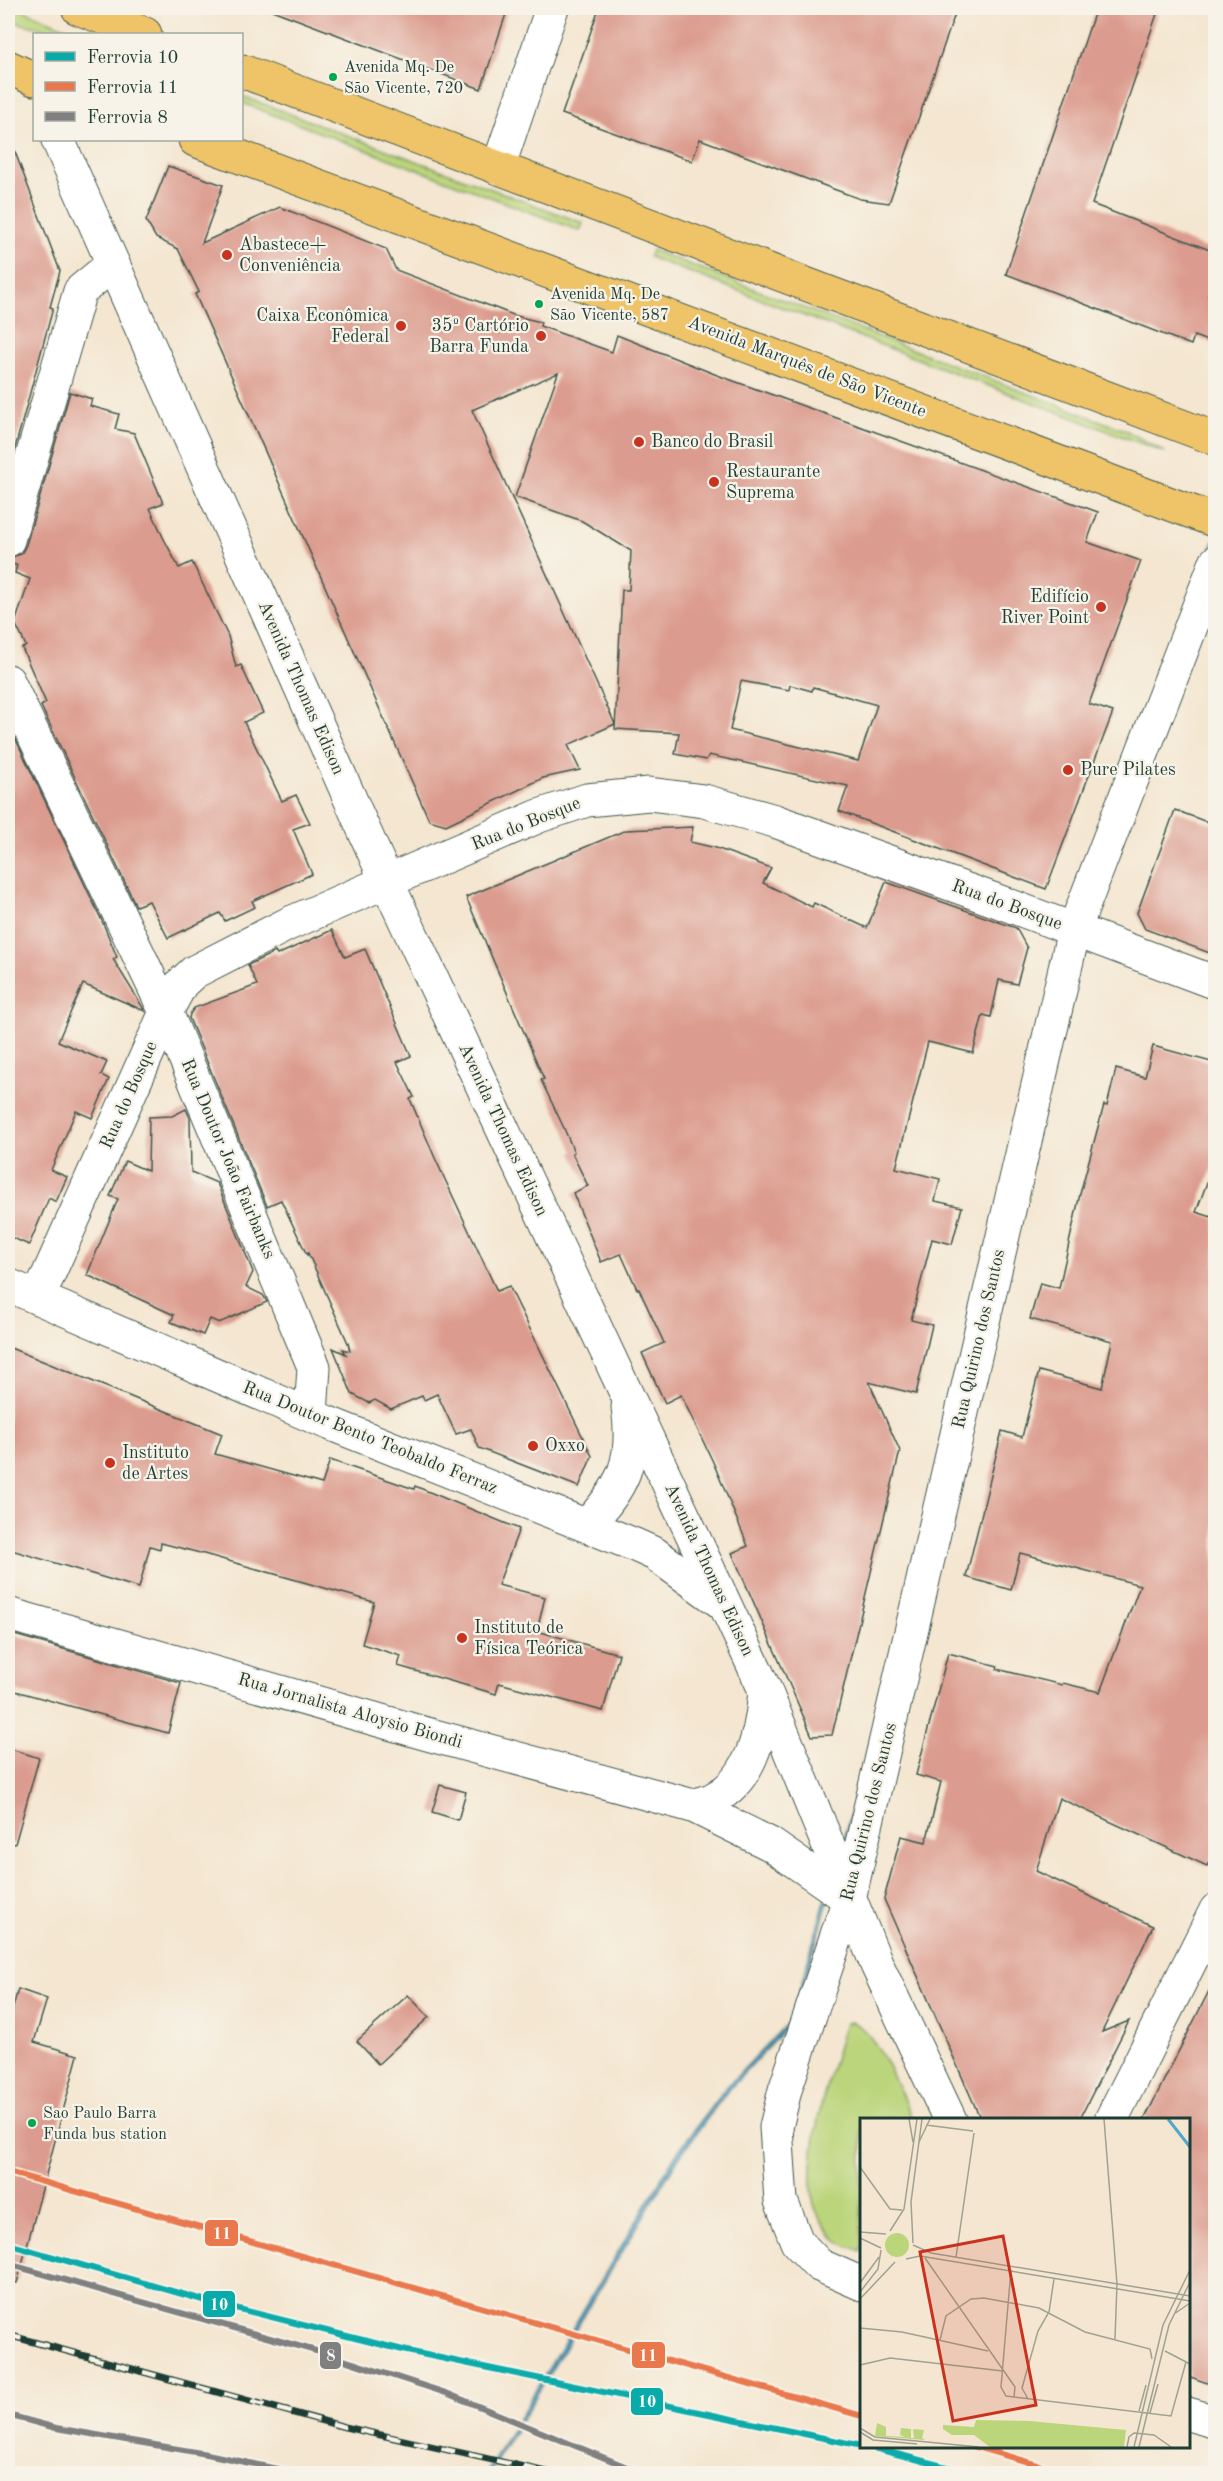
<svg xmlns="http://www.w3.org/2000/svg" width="1223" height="2481" viewBox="0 0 1223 2481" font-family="'Old Standard TT',serif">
  <rect width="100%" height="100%" fill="#f7f3e8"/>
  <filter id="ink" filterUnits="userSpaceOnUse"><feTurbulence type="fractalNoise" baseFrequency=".0167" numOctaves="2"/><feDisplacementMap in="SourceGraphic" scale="12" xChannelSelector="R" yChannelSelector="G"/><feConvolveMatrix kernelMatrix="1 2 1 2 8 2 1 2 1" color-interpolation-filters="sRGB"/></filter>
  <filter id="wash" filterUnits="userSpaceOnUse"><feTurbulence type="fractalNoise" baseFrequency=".008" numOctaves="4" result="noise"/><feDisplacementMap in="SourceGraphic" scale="24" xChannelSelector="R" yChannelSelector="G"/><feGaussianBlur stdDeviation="1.35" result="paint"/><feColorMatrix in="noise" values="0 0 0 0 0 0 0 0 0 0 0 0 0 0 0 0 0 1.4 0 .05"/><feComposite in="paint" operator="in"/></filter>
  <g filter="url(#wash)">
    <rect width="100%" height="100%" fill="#f4e6d0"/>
    <!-- green -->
    <g fill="#bbd57b" stroke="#6d8958" stroke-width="1.5">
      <path d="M8,8H18L81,34C55,35 34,25 8,21Z"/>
      <path d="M242,96L583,223L580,231L242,103Z"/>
      <path d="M652,250L1127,431L1166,453L649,257Z"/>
      <path d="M850,2022C876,2027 902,2096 912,2119L862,2120L861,2251C854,2248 842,2245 837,2240C827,2231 815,2213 813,2200C806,2140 828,2080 845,2023Z"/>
    </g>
    <!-- water -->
    <path fill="#51a6cd" stroke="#387280" stroke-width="1.5" d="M1215,538V543L1074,920L907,1626L794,2019L726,2093L679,2157L490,2473L486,2474L676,2154L723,2091L791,2019L905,1625L1071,920Z"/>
    <g id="blocks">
      <!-- building -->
      <g fill="#db9b8e" fill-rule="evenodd">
        <path d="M273,8H508L481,89L272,10Z"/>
        <path d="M599,8H957L889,203L860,199L700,139L692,161L562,114Z"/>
        <path d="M1096,8H1159L1092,204L1215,252V277L1208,296L1215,299V344L1194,336L1191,345L1006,274Z"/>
        <path d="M9,136L60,271L50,307L53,308L8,474Z"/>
        <path d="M168,166L223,185L202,243L280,207L386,249L396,270L516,316L541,322L540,326L612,352L617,335L717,375L1098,512L1087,542L1141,561L1089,704L1113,712L1046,889L839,811L848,786L709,755L706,760L675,754L679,733L615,729L622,590H629L631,551L582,521L515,497L558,373L472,410L615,724L568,745L580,770L543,778L446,825L429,820L195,294L199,292L178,249L156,238L146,221ZM741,681L789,690L790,685L812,691L813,687L877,705L858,761L730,730Z"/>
        <path d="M70,392L92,399L90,406L119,414L115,429L134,433L163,503L150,508L163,537L179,568L192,562L228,636L236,667L241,665L263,713L244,722L282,801L296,795L310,823L293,829L312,874L252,901L255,907L227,920L225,921L220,913L168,938L149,901L136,906L41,706L46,703L22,648L26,646L15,623L30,579L15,573L17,565L8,564V558L21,554L26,545Z"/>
        <path d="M8,723L102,921L117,957L113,959L145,1011L83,984L58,1041L107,1062L101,1075L109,1079L92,1118L76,1111L51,1170L67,1177L56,1202L49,1198L29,1245L8,1236Z"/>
        <path d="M1175,810L1215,825V955L1145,929L1137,913Z"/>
        <path d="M693,827L690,842L716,848L771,868L763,883L812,907L814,903L867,928L886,882L1016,928L1027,948L1017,984L999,980L991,1017L983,1015L973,1053L928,1042L896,1168L940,1179L935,1201L962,1207L952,1244L932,1239L911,1320L932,1325L916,1394L869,1382L900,1451L832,1735L812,1736L732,1553L748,1546L713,1462L681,1395L665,1403L642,1353L664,1343L639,1289H637L621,1254L601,1262L573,1193L588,1186L572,1153L574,1152L563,1126L541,1080L544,1079L466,897L626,830Z"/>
        <path d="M332,930L345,957L365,949L411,1056L397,1062L414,1097L410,1099L435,1158L497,1291L509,1286L592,1456L579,1487L479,1448L471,1429L456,1434L437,1394L424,1400L422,1396L391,1409L375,1400L369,1403L352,1394L333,1348L346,1354L343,1349L350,1351L348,1343L308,1253L307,1255L281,1200L267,1206L189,1018L190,1014L194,1008L257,985L248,965L275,952L277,955Z"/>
        <path d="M1153,1046L1215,1063V1161L1196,1212L1215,1218V1849L1207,1866L1059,1798L1036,1871L1153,1926L1102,2032L1129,2021L1079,2120H981L884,1899L901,1836L926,1842L941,1782L916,1775L948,1653L998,1666L997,1669L1062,1685L1063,1683L1100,1692L1140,1585L1020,1553L1011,1590L966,1577L1002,1431L1022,1437L1039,1371L1102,1388L1112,1341L1030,1319L1040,1283L1059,1288L1080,1194L1104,1105L1107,1106L1116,1069L1145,1077Z"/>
        <path d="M186,1109L190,1118L191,1172L217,1183L253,1272L246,1287L263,1295L267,1302L219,1323L210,1319L203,1335L171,1322L174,1315L87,1275L118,1199L110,1196L125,1161L148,1171L149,1117L172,1116Z"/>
        <path d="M8,1347L222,1434L215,1454L322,1484L330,1460L414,1489L415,1486L519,1529L498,1585L545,1597L537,1631L619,1654L603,1711L499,1683L496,1694L398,1666L401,1656L362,1644L374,1602L204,1554L161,1543L160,1549L150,1546L139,1588L8,1549Z"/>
        <path d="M8,1633L181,1683L168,1733L8,1689Z"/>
        <path d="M8,1748L39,1758L15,1844L8,1843Z"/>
        <path d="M440,1785L466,1792L458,1820L432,1812Z"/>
        <path d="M1215,1979V2386L1188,2376V2120H1144Z"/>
        <path d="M18,1989L47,1999L34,2042L78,2055L17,2283L8,2282V2026Z"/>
        <path d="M408,1995L429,2017L378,2064L357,2041Z"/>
      </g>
    </g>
  </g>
  <g filter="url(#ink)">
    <use href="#blocks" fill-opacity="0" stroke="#3f564b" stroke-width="1.5"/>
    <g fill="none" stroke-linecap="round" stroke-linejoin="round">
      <!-- minor casing -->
      <g stroke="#3f564b" stroke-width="35">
        <g id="minor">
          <path d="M58,140L387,882L765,1690L877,1965L950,2120"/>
          <path d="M498,168L552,8"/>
          <path d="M8,540L80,291L113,264"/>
          <path d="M8,681L166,1012L314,1367L311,1415"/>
          <path d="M8,1285L326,1422L635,1545L655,1554L721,1602"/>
          <path d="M38,1298L166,1012L181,984L194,972L288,924L539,816L587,800L649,794L704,801L775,821L992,899L1216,983"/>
          <path d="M587,1525C623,1487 636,1461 628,1407"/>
          <path d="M8,1614L427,1734L693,1806L770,1844L849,1899"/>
          <path d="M693,1806C700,1803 709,1802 715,1798C753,1777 762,1730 765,1690"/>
          <path d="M1111,2120L1216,1910"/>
          <path d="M862,2284L819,2265L797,2242L781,2201L776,2127L785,2090L849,1899L1074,930L1216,562"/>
          <path d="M1188,2414L1216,2422"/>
        </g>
      </g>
      <!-- major casing -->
      <g stroke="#3f564b" stroke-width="35">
        <g id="major">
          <path d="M78,8L145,34"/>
          <path d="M8,67L34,79"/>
          <path d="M242,71L1216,439"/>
          <path d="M195,140L1216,521"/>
        </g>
      </g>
      <!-- minor -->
      <use href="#minor" stroke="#fff" stroke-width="33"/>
      <!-- major -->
      <use href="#major" stroke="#efc469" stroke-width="33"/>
      <!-- rail casing -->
      <g stroke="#1f3d34" stroke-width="7">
        <path id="rail" d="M8,2335L345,2427L556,2474"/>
      </g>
      <!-- rail -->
      <use href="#rail" stroke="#f7f3e8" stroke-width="4.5" stroke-dasharray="14" stroke-linecap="butt"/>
      <!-- rail-1 casing -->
      <g stroke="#f7f3e8" stroke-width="10">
        <g id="rail-1">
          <path d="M8,2244L203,2300L407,2351L862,2446"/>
          <path d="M866,2446L973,2474"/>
        </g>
      </g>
      <!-- rail-2 casing -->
      <g stroke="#f7f3e8" stroke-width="10">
        <g id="rail-2">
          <path d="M8,2172L862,2416"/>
          <path d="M973,2446L1069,2474"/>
        </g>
      </g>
      <!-- rail-3 casing -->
      <g stroke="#f7f3e8" stroke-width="10">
        <g id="rail-3">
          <path d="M8,2264L316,2351L446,2393L644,2474"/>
          <path d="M8,2415L56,2428L207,2454L301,2474"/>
        </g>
      </g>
      <!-- rail-1 -->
      <use href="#rail-1" stroke="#08aaaa" stroke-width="6"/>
      <!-- rail-2 -->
      <use href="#rail-2" stroke="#e9784d" stroke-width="6"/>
      <!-- rail-3 -->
      <use href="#rail-3" stroke="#808080" stroke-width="6"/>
    </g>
  </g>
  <!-- markers -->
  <g fill="#00a651" stroke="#f7f3e8" stroke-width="2">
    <circle cx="333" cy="77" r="5"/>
    <circle cx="539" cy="304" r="5"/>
    <circle cx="32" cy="2123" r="5"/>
  </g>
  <g fill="#c8321e" stroke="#f7f3e8" stroke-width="2">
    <circle cx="227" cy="255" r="6"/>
    <circle cx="401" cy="326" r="6"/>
    <circle cx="541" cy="336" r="6"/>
    <circle cx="639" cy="442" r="6"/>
    <circle cx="714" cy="482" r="6"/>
    <circle cx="1101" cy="607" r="6"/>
    <circle cx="1068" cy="770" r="6"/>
    <circle cx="533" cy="1446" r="6"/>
    <circle cx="110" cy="1463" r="6"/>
    <circle cx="462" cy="1638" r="6"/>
  </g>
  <g text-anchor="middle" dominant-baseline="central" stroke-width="4.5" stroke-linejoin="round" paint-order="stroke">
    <!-- bus labels -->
    <g font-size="16" fill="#1f3d34" stroke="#f7f3e8" text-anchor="start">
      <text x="344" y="68">Avenida Mq. De<tspan x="344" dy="21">São Vicente, 720</tspan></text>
      <text x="550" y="295">Avenida Mq. De<tspan x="550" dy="21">São Vicente, 587</tspan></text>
      <text x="43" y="2114">Sao Paulo Barra<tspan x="43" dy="21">Funda bus station</tspan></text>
    </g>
    <!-- poi labels -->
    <g font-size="18" fill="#1f3d34" stroke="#f7f3e8" text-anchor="start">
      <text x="239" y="245">Abastece+<tspan x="239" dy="21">Conveniência</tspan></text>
      <text x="389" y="316" text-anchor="end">Caixa Econômica<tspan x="389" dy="21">Federal</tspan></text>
      <text x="529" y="326" text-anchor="end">35º Cartório<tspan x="529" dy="21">Barra Funda</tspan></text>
      <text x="651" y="442">Banco do Brasil</text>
      <text x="726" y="472">Restaurante<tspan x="726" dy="21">Suprema</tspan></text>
      <text x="1089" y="597" text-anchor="end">Edifício<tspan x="1089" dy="21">River Point</tspan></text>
      <text x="1080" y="770">Pure Pilates</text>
      <text x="545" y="1446">Oxxo</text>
      <text x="122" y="1453">Instituto<tspan x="122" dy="21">de Artes</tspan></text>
      <text x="474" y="1628">Instituto de<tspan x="474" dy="21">Física Teórica</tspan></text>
    </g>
    <!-- street labels -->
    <g font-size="18" fill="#1f3d34" stroke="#f7f3e8">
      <text transform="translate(807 367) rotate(21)">Avenida Marquês de São Vicente</text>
      <text transform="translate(301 688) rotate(66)">Avenida Thomas Edison</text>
      <text transform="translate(526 824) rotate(-22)">Rua do Bosque</text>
      <text transform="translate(1007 905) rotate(20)">Rua do Bosque</text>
      <text transform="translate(129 1095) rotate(-66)">Rua do Bosque</text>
      <text transform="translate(503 1130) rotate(65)">Avenida Thomas Edison</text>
      <text transform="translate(228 1159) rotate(67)">Rua Doutor João Fairbanks</text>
      <text transform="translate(979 1339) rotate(-77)">Rua Quirino dos Santos</text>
      <text transform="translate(370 1438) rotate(22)">Rua Doutor Bento Teobaldo Ferraz</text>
      <text transform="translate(709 1570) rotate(65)">Avenida Thomas Edison</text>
      <text transform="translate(350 1711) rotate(16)">Rua Jornalista Aloysio Biondi</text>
      <text transform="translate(869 1812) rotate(-76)">Rua Quirino dos Santos</text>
    </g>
  </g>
  <!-- overview -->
  <g transform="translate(860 2118)">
    <rect width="330" height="330" fill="#f4e6d0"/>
    <path d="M25 127a12 12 0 1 1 24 0a12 12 0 1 1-24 0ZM116,302L169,303L266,312L264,329H130L114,317H92L83,311V307L114,309ZM17,305L26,309V318L45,319L40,317L41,310L51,311V320H54L53,311L64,312L62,320L65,322L15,318Z" fill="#bbd57b"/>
    <path fill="none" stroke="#51a6cd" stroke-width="3" d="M308,1L330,29"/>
    <path fill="none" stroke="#9fa292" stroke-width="1.5" d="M49,1L53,24M244,1L257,166L255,221M66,7L113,13M59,24L70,1M0,49L30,91L42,92M30,113L44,91L57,1M0,114L26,116M0,120L21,130M53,125L51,84L62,1M53,127L71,135L330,178M96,139L114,15M65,140L155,269L154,279M46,141L60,138L330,183M151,152L141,269L146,278L311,298L326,244M0,165L19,139M0,174L18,151L21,132M0,181L35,144M314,196L330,185M0,210L42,214L128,233M80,222L86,198L111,181L124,180L179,190L225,214L290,231L292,241M305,233L330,246M0,247L30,240L143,253M168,281L162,270L178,213L189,194L194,161M279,293L286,267M290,295L298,266M0,310L15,319L119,329M0,314L13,322L57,326M267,329L269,319L274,315L294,317L311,329M274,329L303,207L330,152M279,329L309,207L330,164"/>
    <path fill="#c8321e" fill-opacity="0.15" stroke="#c8321e" stroke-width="3" d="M143,118L176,287L93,303L60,134Z"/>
    <rect width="330" height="330" fill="none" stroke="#1f3d34" stroke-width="3"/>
  </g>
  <g stroke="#f7f3e8" stroke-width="2">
    <rect x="204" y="2219" width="35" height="28" rx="6" fill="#e9784d"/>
    <rect x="202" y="2290" width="34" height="28" rx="6" fill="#08aaaa"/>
    <rect x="631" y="2341" width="35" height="28" rx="6" fill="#e9784d"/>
    <rect x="319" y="2341" width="23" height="29" rx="6" fill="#808080"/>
    <rect x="630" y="2387" width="34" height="29" rx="6" fill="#08aaaa"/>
  </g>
  <g font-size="16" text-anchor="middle" font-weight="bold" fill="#fff">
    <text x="222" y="2239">11</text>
    <text x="219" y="2310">10</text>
    <text x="648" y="2361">11</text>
    <text x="331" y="2361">8</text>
    <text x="647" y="2407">10</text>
  </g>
  <!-- margin -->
  <rect width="1223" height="2481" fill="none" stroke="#f7f3e8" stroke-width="30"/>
  <!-- legend -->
  <rect x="33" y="33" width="210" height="108" fill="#f7f3e8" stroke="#a1aaa0" stroke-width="1.5"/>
  <rect x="45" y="52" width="30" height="9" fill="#08aaaa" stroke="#a1aaa0" stroke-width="1.5"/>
  <text x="87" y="63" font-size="18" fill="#1f3d34">Ferrovia 10</text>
  <rect x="45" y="82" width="30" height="9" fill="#e9784d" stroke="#a1aaa0" stroke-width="1.5"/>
  <text x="87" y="93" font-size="18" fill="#1f3d34">Ferrovia 11</text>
  <rect x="45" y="112" width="30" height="9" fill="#808080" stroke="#a1aaa0" stroke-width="1.5"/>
  <text x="87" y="123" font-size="18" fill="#1f3d34">Ferrovia 8</text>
</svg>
